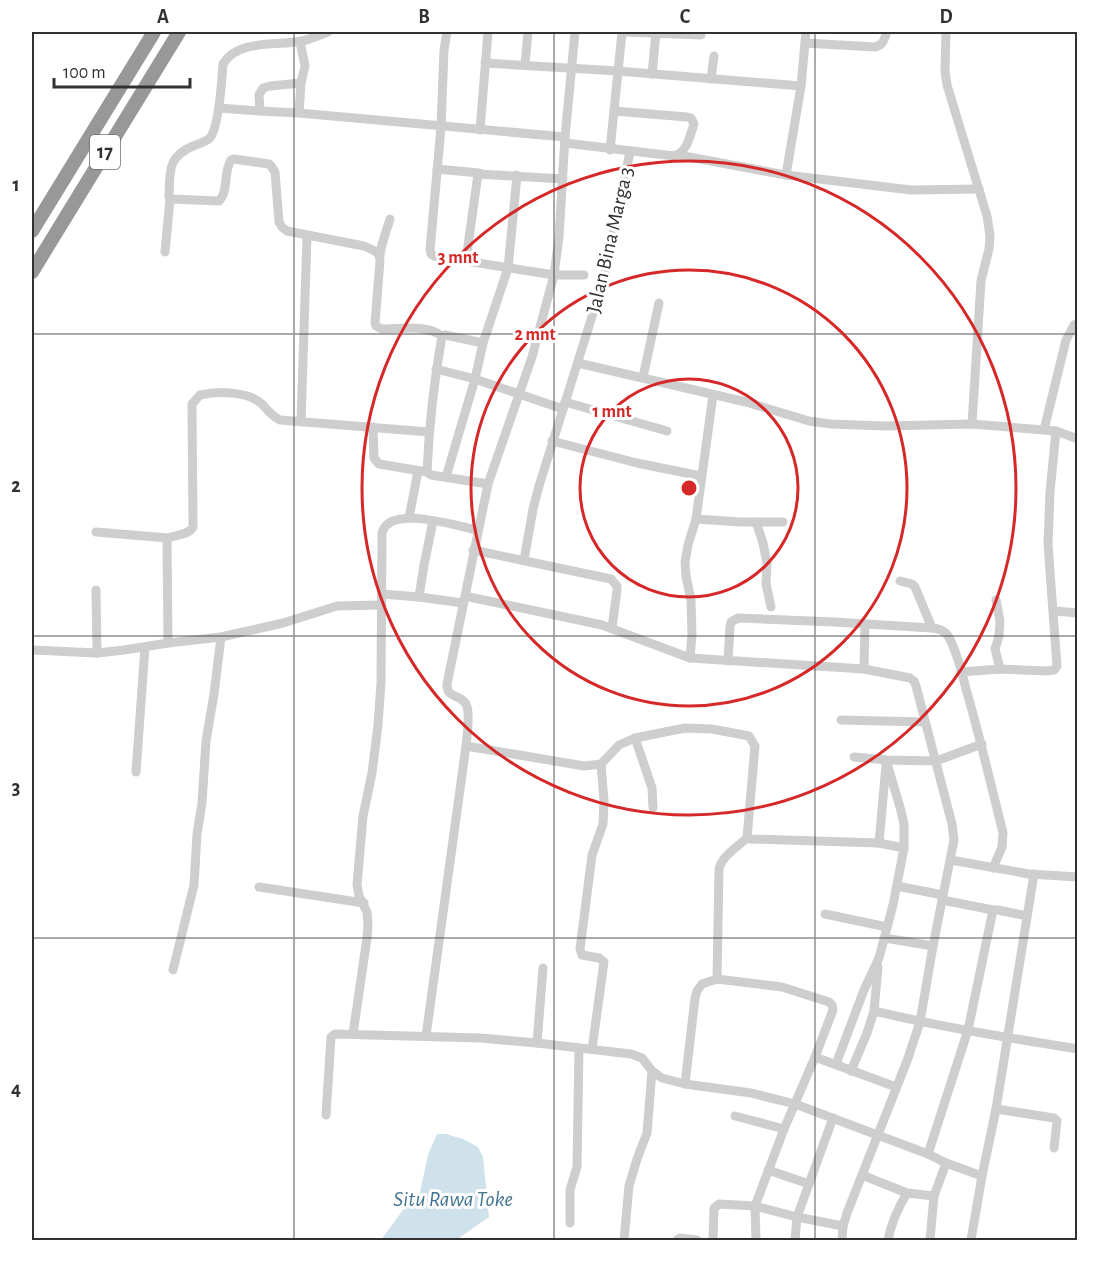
<svg xmlns="http://www.w3.org/2000/svg" width="1109" height="1272" viewBox="0 0 1109 1272" font-family="'Alegreya Sans',sans-serif">
  <rect width="100%" height="100%" fill="#fff"/>
  <!-- water -->
  <path fill="#cfe1eb" d="M437,1134H446L463,1139L478,1147L483,1157L489,1217L456,1240H381L403,1210L420,1192L428,1155Z"/>
  <g fill="none" stroke-linecap="round" stroke-linejoin="round">
    <!-- minor -->
    <g stroke="#cecece" stroke-width="9">
      <path d="M328,32C320,35 311,39 302,41C279,46 237,39 223,64C222,79 219,127 210,138C205,142 199,144 193,146C167,157 170,172 169,197L172,199L219,201C229,191 223,172 231,160L234,159L269,164L271,166L275,172L279,222L282,227L287,231L364,246L375,251L378,254"/>
      <path d="M447,32L444,50L441,127L430,250L431,254L434,256L554,275H584"/>
      <path d="M626,32L701,35"/>
      <path d="M946,32L945,71L947,85L987,216L990,236L989,249L981,281L972,424"/>
      <path d="M805,43L875,47C884,45 884,39 887,32"/>
      <path d="M485,63L618,71L801,86"/>
      <path d="M525,65L528,32"/>
      <path d="M652,74L656,33"/>
      <path d="M711,79L714,56"/>
      <path d="M219,108L260,111L299,113L565,137"/>
      <path d="M260,111L259,95L263,88L270,86L301,83"/>
      <path d="M299,113L301,83L305,66L300,42"/>
      <path d="M480,130L488,32"/>
      <path d="M565,143L674,156C688,151 689,138 694,124L691,118L687,117L614,111"/>
      <path d="M610,150L622,32"/>
      <path d="M678,155L786,175L911,190L979,189"/>
      <path d="M437,169L479,173"/>
      <path d="M786,175L801,86L806,32"/>
      <path d="M390,219C387,230 378,252 380,261L375,323L376,326L382,329C401,329 426,324 442,336L445,335L483,343"/>
      <path d="M165,252L170,199"/>
      <path d="M466,260L478,174L563,179"/>
      <path d="M442,336C434,381 429,426 427,472L431,475L488,484"/>
      <path d="M578,363L746,402L809,421L831,424L885,426L972,424L1056,431L1078,439"/>
      <path d="M436,369L475,379L563,409"/>
      <path d="M643,377L659,303"/>
      <path d="M565,402L667,431"/>
      <path d="M301,422L307,236"/>
      <path d="M373,427L374,458L379,464L427,472"/>
      <path d="M1044,430L1066,340L1074,325L1078,323"/>
      <path d="M552,441L637,463L701,476"/>
      <path d="M446,477L475,379L483,343L508,268L517,176L516,175"/>
      <path d="M409,518L418,471"/>
      <path d="M696,519L740,522H783"/>
      <path d="M756,522L763,543L767,563L766,584L771,607"/>
      <path d="M96,532L168,538"/>
      <path d="M473,550L611,579L617,586V590L612,628"/>
      <path d="M524,560L533,509L539,486L604,278L630,152"/>
      <path d="M900,581L912,584L915,587L932,628C938,628 945,631 948,636C955,647 963,675 966,689C980,737 991,785 1003,833L1002,847L993,868"/>
      <path d="M96,590L97,653"/>
      <path d="M382,594L419,597L463,603"/>
      <path d="M465,596L602,625L690,658L864,669L910,678L914,681L916,686L952,824L954,840L933,946L920,1022L907,1061L847,1213L843,1226L842,1240"/>
      <path d="M419,597L424,565L433,521"/>
      <path d="M996,600L1000,621L999,636L995,649L1000,669"/>
      <path d="M1054,611L1078,613"/>
      <path d="M168,643L167,541L168,538C176,535 189,535 193,527L192,404L200,395C217,391 248,391 262,404C268,411 272,416 280,420L429,432"/>
      <path d="M32,650L97,653L124,650L168,643L221,637L283,623L337,606L381,605"/>
      <path d="M690,658L692,635L691,600L686,576L685,562L688,545L696,519L713,395"/>
      <path d="M728,661L730,626L731,622L738,618L834,622L932,628"/>
      <path d="M864,669L865,624"/>
      <path d="M961,672L1000,669L1047,671L1054,670L1057,666L1048,544L1050,492L1056,431"/>
      <path d="M841,720L925,722"/>
      <path d="M635,738L652,788L653,808"/>
      <path d="M466,746L584,766L601,764L619,745L635,738L685,728L712,729L749,736L755,746L747,838L750,839L879,843L904,848"/>
      <path d="M854,757L886,760L936,761L982,744"/>
      <path d="M136,772L145,647"/>
      <path d="M879,843L886,765"/>
      <path d="M951,860L1029,874L1078,877"/>
      <path d="M897,886L943,895"/>
      <path d="M259,887L364,903"/>
      <path d="M942,900L993,910"/>
      <path d="M825,914L887,927"/>
      <path d="M885,938L933,946"/>
      <path d="M173,970L194,885L197,834L202,803L206,741L214,694L221,637"/>
      <path d="M717,979L719,869C722,856 737,847 747,838"/>
      <path d="M874,1011C941,1027 1009,1038 1078,1049"/>
      <path d="M353,1034L367,938L368,925L367,912L359,896L357,885L363,816L372,773L378,725L381,683L382,533C389,504 457,526 477,530"/>
      <path d="M426,1036L466,746C467,735 470,717 467,707C463,693 446,700 447,684L488,484L532,357L554,275L559,237L565,137L575,32"/>
      <path d="M537,1043L543,968"/>
      <path d="M592,1049L604,962L599,958L582,955L580,949L592,855L603,824L604,801L601,764"/>
      <path d="M815,1057L896,1087"/>
      <path d="M836,1064L864,990L879,958L893,905L904,848V824L900,807L886,760"/>
      <path d="M851,1071L867,1033L874,1011L878,967"/>
      <path d="M685,1084L695,998L697,991L702,984L717,979L782,987L829,1002L832,1005L833,1010L815,1057L784,1129L755,1206L756,1240"/>
      <path d="M996,1109L1054,1118L1057,1121L1054,1148"/>
      <path d="M326,1115L331,1037L335,1034L480,1038L537,1043L631,1054L642,1058L652,1071L662,1078L685,1084L751,1093L795,1104L928,1154L946,1163L982,1176"/>
      <path d="M735,1116L784,1129"/>
      <path d="M928,1154L968,1030L993,910H998L1027,916"/>
      <path d="M768,1170L809,1184"/>
      <path d="M862,1175L907,1193L934,1196"/>
      <path d="M570,1223V1190L577,1167L579,1048"/>
      <path d="M624,1240L629,1186L637,1159L647,1133L652,1071"/>
      <path d="M677,1240L680,1238L697,1240"/>
      <path d="M713,1240L714,1208L719,1204L755,1206L797,1217L843,1226"/>
      <path d="M795,1240L797,1217L833,1118"/>
      <path d="M888,1240C891,1224 898,1208 907,1193"/>
      <path d="M930,1240L934,1196L946,1163"/>
      <path d="M971,1240L982,1176L996,1109L1034,874"/>
    </g>
    <!-- highway -->
    <g stroke="#989898" stroke-width="14">
      <path d="M32,231L154,32"/>
      <path d="M32,272L179,32"/>
    </g>
  </g>
  <!-- grid -->
  <path fill="none" stroke="#313131" stroke-width="1.5" stroke-opacity="0.55" d="M294,32V1240M554,32V1240M815,32V1240M32,334H1078M32,636H1078M32,938H1078"/>
  <!-- distance rings -->
  <g fill="none" stroke="#d62828" stroke-width="3">
    <circle cx="689" cy="488" r="109"/>
    <circle cx="689" cy="488" r="218"/>
    <circle cx="689" cy="488" r="327"/>
  </g>
  <g text-anchor="middle" dominant-baseline="central" stroke-width="6" stroke-linejoin="round" paint-order="stroke">
    <!-- shield labels -->
    <rect fill="#fff" stroke="#6f6f6f" stroke-width="1.5" x="90" y="135" width="30" height="34" rx="4.5"/>
    <g font-size="20" font-weight="bold" fill="#313131">
      <text x="105" y="152">17</text>
    </g>
    <!-- street labels -->
    <g font-size="21" fill="#313131" stroke="#fff">
      <text transform="translate(610 240) rotate(-77)">Jalan Bina Marga 3</text>
    </g>
    <!-- water labels -->
    <g font-size="22" font-style="italic" fill="#44748f" stroke="#fff">
      <text x="453" y="1199">Situ Rawa Toke</text>
    </g>
  </g>
  <circle cx="689" cy="488" r="9" fill="#d62828" stroke="#fff" stroke-width="3"/>
  <g font-size="18" text-anchor="middle" font-weight="bold" fill="#d62828" stroke="#fff" stroke-width="6" stroke-linejoin="round" paint-order="stroke">
    <text x="458" y="263">3 mnt</text>
    <text x="535" y="340">2 mnt</text>
    <text x="612" y="417">1 mnt</text>
  </g>
  <!-- border -->
  <rect width="1109" height="1272" fill="none" stroke="#ffffff" stroke-width="66"/>
  <!-- scale -->
  <path d="M54 78v9h136v-9" fill="none" stroke="#313131" stroke-width="3"/>
  <text x="63" y="78" font-size="18" fill="#313131" stroke="#ffffff" stroke-width="4.5" paint-order="stroke">100 m</text>
  <rect x="33" y="33" width="1043" height="1206" fill="none" stroke="#313131" stroke-width="2"/>
  <g font-size="20" text-anchor="middle" font-weight="bold" fill="#313131">
    <text x="163" y="23">A</text>
    <text x="424" y="23">B</text>
    <text x="685" y="23">C</text>
    <text x="946" y="23">D</text>
    <text x="16" y="191">1</text>
    <text x="16" y="492">2</text>
    <text x="16" y="794">3</text>
    <text x="16" y="1095">4</text>
  </g>
</svg>
